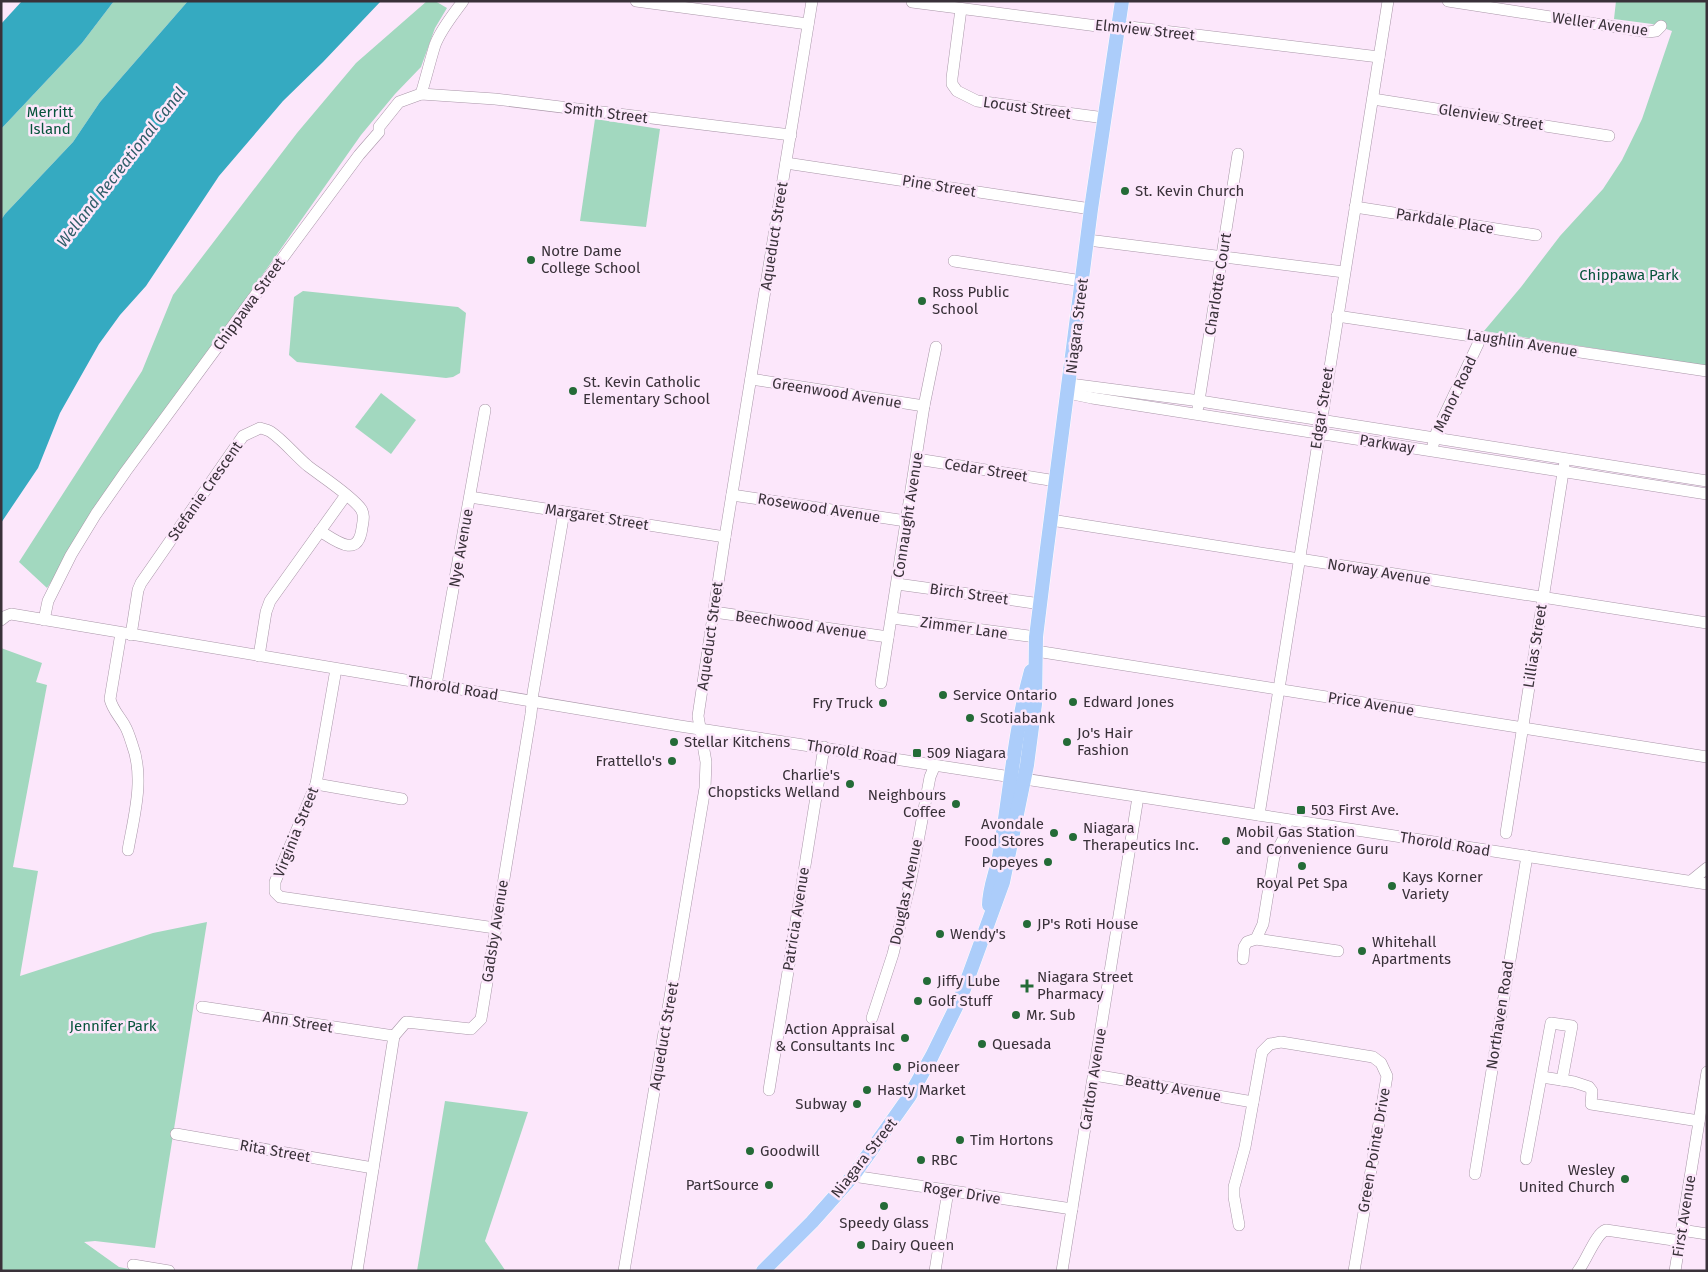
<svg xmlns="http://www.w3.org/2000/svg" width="1708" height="1272" viewBox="0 0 1708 1272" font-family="'Fira Sans',sans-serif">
  <rect width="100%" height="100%" fill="#fce7fb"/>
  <!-- green -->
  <g fill="#a2d8bf">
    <path d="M114,1H188L100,102L73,142L5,214L1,220V129L82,43Z"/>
    <path d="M427,1H435L447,8L435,28L421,67L395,94L361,135L223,331L47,588L19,562L142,371L173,295L297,133L356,63Z"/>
    <path d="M1616,1H1707V366L1484,331L1521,287L1560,236L1603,189L1622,160L1642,119L1672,31L1652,24L1614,19Z"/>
    <path d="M595,119L660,129L646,227L580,221Z"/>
    <path d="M303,291L458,307L466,313L460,373L453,377L446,378L297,362L289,355L294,297Z"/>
    <path d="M381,393L416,420L391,454L355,427Z"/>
    <path d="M1,648L42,663L36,682L47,685L13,867L38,871L20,976L153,933L207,922L155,1248L95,1241L84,1242L119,1267L139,1271H1Z"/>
    <path d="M445,1101L528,1112L485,1241L505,1270L508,1271H417Z"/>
  </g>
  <!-- water -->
  <g fill="#35aac1">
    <path d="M22,1H114L82,43L1,129V24Z"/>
    <path d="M188,1H381L323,62L283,101L219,176L146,286L120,315L99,344L60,413L38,468L1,523V220L5,214L73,142L100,102Z"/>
  </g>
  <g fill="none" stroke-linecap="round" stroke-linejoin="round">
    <!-- minor casing -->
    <g stroke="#a996a8" stroke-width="12">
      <g id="minor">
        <path d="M636,1L808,24"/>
        <path d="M1448,1L1648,32L1656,31L1661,26"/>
        <path d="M912,2L1105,27H1130L1379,57"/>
        <path d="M961,9L952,78V84L957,91L977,101L1105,118"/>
        <path d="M421,94C426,78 430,61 435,45C441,29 453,15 463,1"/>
        <path d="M1373,99L1609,136"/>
        <path d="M786,163L1091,209"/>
        <path d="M1355,207L1536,235"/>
        <path d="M1088,240L1344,272"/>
        <path d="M954,261L1082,281"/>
        <path d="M1337,316L1707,371"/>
        <path d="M751,379L924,406"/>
        <path d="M1070,384L1200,401L1707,481"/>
        <path d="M1068,393L1092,398L1707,494"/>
        <path d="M1198,407L1238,154"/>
        <path d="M1433,445L1437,431L1478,344L1479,337"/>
        <path d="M917,459L1056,481"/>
        <path d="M732,495L906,521"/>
        <path d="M470,497L725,537"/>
        <path d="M1051,520L1707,623"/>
        <path d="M897,584L1041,604"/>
        <path d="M714,612L888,637"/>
        <path d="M892,618L1036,637"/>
        <path d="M1,620L6,616L11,614L680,726L1707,884"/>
        <path d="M44,620L48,601L71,555L96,514L126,471L293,244L359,155L379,132V127L399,102L421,94L495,99L791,135"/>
        <path d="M121,633L110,699C112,709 120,717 125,726C128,731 130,738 132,744C145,778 134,816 128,850"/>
        <path d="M131,635L138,590L141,583L243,436L260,428C264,429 268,430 271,432C284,441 295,455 308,466C321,476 352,496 361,509C365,515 363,521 362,528C358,559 336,541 320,531"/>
        <path d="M1036,651L1707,757"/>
        <path d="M259,656L266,612L270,601L346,495"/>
        <path d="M336,669L316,784L275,882V892L280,897L495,928"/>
        <path d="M881,683L924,406L936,347"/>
        <path d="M436,685L485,410"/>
        <path d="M316,784L402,799"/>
        <path d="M1259,815L1388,1"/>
        <path d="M1506,833L1564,466"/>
        <path d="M1691,881L1707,868"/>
        <path d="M1256,939L1338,951"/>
        <path d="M1243,959L1244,947L1247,942L1256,939L1263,924L1274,856L1284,838L1287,820"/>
        <path d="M202,1007L394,1036"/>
        <path d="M872,1018L893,954L911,879L930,777L935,765"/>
        <path d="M1094,1075L1253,1102"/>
        <path d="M1542,1077L1574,1082L1589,1087L1592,1091L1591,1104L1699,1121"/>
        <path d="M769,1090L824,747"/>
        <path d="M176,1134L373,1168"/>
        <path d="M1526,1159L1551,1023L1572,1026L1562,1080"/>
        <path d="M1475,1174L1527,856"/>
        <path d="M853,1176L1072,1209"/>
        <path d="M1239,1225L1234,1197V1187L1245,1147L1262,1052L1270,1044L1281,1042L1373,1057L1381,1063L1387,1076L1354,1271"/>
        <path d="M1681,1230L1707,1234"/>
        <path d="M133,1265L169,1271"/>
        <path d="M357,1271L394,1036L406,1022L471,1029L481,1019L531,714L533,693L564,512"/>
        <path d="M624,1271L705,788L706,762L698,716L725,537L812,1"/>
        <path d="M935,1271L948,1191"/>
        <path d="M1062,1271L1138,797"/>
        <path d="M1578,1271C1587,1260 1595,1234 1606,1230L1680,1241"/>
        <path d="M1675,1271L1707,1072"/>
      </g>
    </g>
    <!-- major casing -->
    <g stroke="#fff" stroke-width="15">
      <g id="major">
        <path d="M989,905C989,888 996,873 999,857C1010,795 1014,732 1031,671"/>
        <path d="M763,1271L812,1222L853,1176L909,1097L932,1056L961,997L1003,882L1027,765L1035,704L1036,637L1046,556L1091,209L1122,1"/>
      </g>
    </g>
    <!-- minor -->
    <use href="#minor" stroke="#fff" stroke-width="11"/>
    <!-- major -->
    <use href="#major" stroke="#accdfa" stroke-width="14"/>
  </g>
  <!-- markers -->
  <g fill="#246b37" stroke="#fce7fb" stroke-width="2">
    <circle cx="1125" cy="191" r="5"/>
    <circle cx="531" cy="260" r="5"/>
    <circle cx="922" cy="301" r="5"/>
    <circle cx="573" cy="391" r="5"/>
    <circle cx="943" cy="695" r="5"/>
    <circle cx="1073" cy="702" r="5"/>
    <circle cx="883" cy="703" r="5"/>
    <circle cx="970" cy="718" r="5"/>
    <circle cx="674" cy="742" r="5"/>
    <circle cx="1067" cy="742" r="5"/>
    <rect x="912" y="748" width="10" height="10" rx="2.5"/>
    <circle cx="672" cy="761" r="5"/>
    <circle cx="850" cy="784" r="5"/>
    <circle cx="956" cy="804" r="5"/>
    <rect x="1296" y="805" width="10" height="10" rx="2.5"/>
    <circle cx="1054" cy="833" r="5"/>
    <circle cx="1073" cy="837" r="5"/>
    <circle cx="1226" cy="841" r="5"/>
    <circle cx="1048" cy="862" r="5"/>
    <circle cx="1302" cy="866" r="5"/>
    <circle cx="1392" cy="886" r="5"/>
    <circle cx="1027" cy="924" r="5"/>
    <circle cx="940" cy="934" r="5"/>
    <circle cx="1362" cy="951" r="5"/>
    <circle cx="927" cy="981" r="5"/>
    <path d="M1024.5 978.5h5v5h5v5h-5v5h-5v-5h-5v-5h5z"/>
    <circle cx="918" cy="1001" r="5"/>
    <circle cx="1016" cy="1015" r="5"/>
    <circle cx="905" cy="1038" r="5"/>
    <circle cx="982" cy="1044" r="5"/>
    <circle cx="897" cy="1067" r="5"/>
    <circle cx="867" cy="1090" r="5"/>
    <circle cx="857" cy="1104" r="5"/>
    <circle cx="960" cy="1140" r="5"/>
    <circle cx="750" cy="1151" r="5"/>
    <circle cx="921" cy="1160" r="5"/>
    <circle cx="1625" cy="1179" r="5"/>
    <circle cx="769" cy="1185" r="5"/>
    <circle cx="884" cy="1206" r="5"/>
    <circle cx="861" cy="1245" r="5"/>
  </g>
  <g text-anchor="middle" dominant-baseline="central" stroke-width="5" stroke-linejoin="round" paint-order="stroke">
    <!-- street labels -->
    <g font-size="15" fill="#393139" stroke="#fce7fb">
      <text transform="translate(1600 24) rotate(8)">Weller Avenue</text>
      <text transform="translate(1145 30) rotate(6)">Elmview Street</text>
      <text transform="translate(1027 108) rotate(8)">Locust Street</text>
      <text transform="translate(606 113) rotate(7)">Smith Street</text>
      <text transform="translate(1491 117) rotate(9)">Glenview Street</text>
      <text transform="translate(939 186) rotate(9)">Pine Street</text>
      <text transform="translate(1445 221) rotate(9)">Parkdale Place</text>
      <text transform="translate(774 236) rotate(-81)">Aqueduct Street</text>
      <text transform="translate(1218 284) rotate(-81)">Charlotte Court</text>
      <text transform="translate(249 304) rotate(-54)">Chippawa Street</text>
      <text transform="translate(1077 326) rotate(-83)">Niagara Street</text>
      <text transform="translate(1522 343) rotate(9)">Laughlin Avenue</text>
      <text transform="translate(837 393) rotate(9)">Greenwood Avenue</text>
      <text transform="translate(1455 394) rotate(-65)">Manor Road</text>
      <text transform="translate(1322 408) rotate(-81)">Edgar Street</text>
      <text transform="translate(1387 444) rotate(9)">Parkway</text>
      <text transform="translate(986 470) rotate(9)">Cedar Street</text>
      <text transform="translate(205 491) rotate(-55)">Stefanie Crescent</text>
      <text transform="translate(819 508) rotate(9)">Rosewood Avenue</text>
      <text transform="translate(908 515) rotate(-81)">Connaught Avenue</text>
      <text transform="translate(597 517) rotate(9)">Margaret Street</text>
      <text transform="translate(461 548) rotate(-80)">Nye Avenue</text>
      <text transform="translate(1379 572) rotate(9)">Norway Avenue</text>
      <text transform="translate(969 594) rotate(8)">Birch Street</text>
      <text transform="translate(801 625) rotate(8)">Beechwood Avenue</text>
      <text transform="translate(964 628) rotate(8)">Zimmer Lane</text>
      <text transform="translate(710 636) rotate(-82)">Aqueduct Street</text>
      <text transform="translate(1535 646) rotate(-81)">Lillias Street</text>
      <text transform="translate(453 688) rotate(9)">Thorold Road</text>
      <text transform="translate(1371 704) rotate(9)">Price Avenue</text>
      <text transform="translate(852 752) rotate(9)">Thorold Road</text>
      <text transform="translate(296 832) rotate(-68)">Virginia Street</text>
      <text transform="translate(1445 844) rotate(9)">Thorold Road</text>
      <text transform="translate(906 892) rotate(-78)">Douglas Avenue</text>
      <text transform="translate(796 919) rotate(-81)">Patricia Avenue</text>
      <text transform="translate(495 931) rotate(-81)">Gadsby Avenue</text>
      <text transform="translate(1500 1015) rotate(-81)">Northaven Road</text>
      <text transform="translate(298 1022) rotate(9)">Ann Street</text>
      <text transform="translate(664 1036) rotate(-80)">Aqueduct Street</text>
      <text transform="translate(1093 1079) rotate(-81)">Carlton Avenue</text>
      <text transform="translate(1173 1088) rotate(10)">Beatty Avenue</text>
      <text transform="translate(1374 1150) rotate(-80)">Green Pointe Drive</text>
      <text transform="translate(275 1151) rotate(10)">Rita Street</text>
      <text transform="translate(864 1158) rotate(-52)">Niagara Street</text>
      <text transform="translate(962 1193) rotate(9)">Roger Drive</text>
      <text transform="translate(1684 1216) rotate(-81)">First Avenue</text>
    </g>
    <!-- park labels -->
    <g font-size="15" fill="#06543b" stroke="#fce7fb">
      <text x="50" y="112">Merritt<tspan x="50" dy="17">Island</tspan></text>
      <text x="1629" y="275">Chippawa Park</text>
      <text x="113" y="1026">Jennifer Park</text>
    </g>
    <!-- poi labels -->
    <g font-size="15" fill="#393139" stroke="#fce7fb" text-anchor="start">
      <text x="1135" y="191">St. Kevin Church</text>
      <text x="541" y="251">Notre Dame<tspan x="541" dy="17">College School</tspan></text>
      <text x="932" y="292">Ross Public<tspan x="932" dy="17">School</tspan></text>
      <text x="583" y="382">St. Kevin Catholic<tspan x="583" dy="17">Elementary School</tspan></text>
      <text x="953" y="695">Service Ontario</text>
      <text x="1083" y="702">Edward Jones</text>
      <text x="873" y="703" text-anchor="end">Fry Truck</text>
      <text x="980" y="718">Scotiabank</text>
      <text x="1077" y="733">Jo's Hair<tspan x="1077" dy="17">Fashion</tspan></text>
      <text x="684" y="742">Stellar Kitchens</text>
      <text x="927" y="753">509 Niagara</text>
      <text x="662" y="761" text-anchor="end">Frattello's</text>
      <text x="840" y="775" text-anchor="end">Charlie's<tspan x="840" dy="17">Chopsticks Welland</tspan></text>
      <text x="946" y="795" text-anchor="end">Neighbours<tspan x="946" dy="17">Coffee</tspan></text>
      <text x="1311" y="810">503 First Ave.</text>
      <text x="1044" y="824" text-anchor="end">Avondale<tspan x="1044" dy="17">Food Stores</tspan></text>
      <text x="1083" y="828">Niagara<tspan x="1083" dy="17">Therapeutics Inc.</tspan></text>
      <text x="1236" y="832">Mobil Gas Station<tspan x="1236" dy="17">and Convenience Guru</tspan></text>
      <text x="1038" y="862" text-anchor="end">Popeyes</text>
      <text x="1402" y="877">Kays Korner<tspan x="1402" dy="17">Variety</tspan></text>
      <text x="1302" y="883" text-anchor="middle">Royal Pet Spa</text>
      <text x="1037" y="924">JP's Roti House</text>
      <text x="950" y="934">Wendy's</text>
      <text x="1372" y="942">Whitehall<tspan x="1372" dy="17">Apartments</tspan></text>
      <text x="1037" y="977">Niagara Street<tspan x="1037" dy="17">Pharmacy</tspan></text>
      <text x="937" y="981">Jiffy Lube</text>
      <text x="928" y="1001">Golf Stuff</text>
      <text x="1026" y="1015">Mr. Sub</text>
      <text x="895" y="1029" text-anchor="end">Action Appraisal<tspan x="895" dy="17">&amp; Consultants Inc</tspan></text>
      <text x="992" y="1044">Quesada</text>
      <text x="907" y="1067">Pioneer</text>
      <text x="877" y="1090">Hasty Market</text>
      <text x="847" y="1104" text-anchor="end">Subway</text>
      <text x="970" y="1140">Tim Hortons</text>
      <text x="760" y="1151">Goodwill</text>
      <text x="931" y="1160">RBC</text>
      <text x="1615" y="1170" text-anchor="end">Wesley<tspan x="1615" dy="17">United Church</tspan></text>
      <text x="759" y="1185" text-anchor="end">PartSource</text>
      <text x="884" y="1223" text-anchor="middle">Speedy Glass</text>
      <text x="871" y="1245">Dairy Queen</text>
    </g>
    <!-- water labels -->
    <g font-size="16" font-style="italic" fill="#2f5e69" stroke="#fce7fb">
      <text transform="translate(121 167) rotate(-52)">Welland Recreational Canal</text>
    </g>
  </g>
  <!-- border -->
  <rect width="1708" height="1272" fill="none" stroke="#393139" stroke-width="5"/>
</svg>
